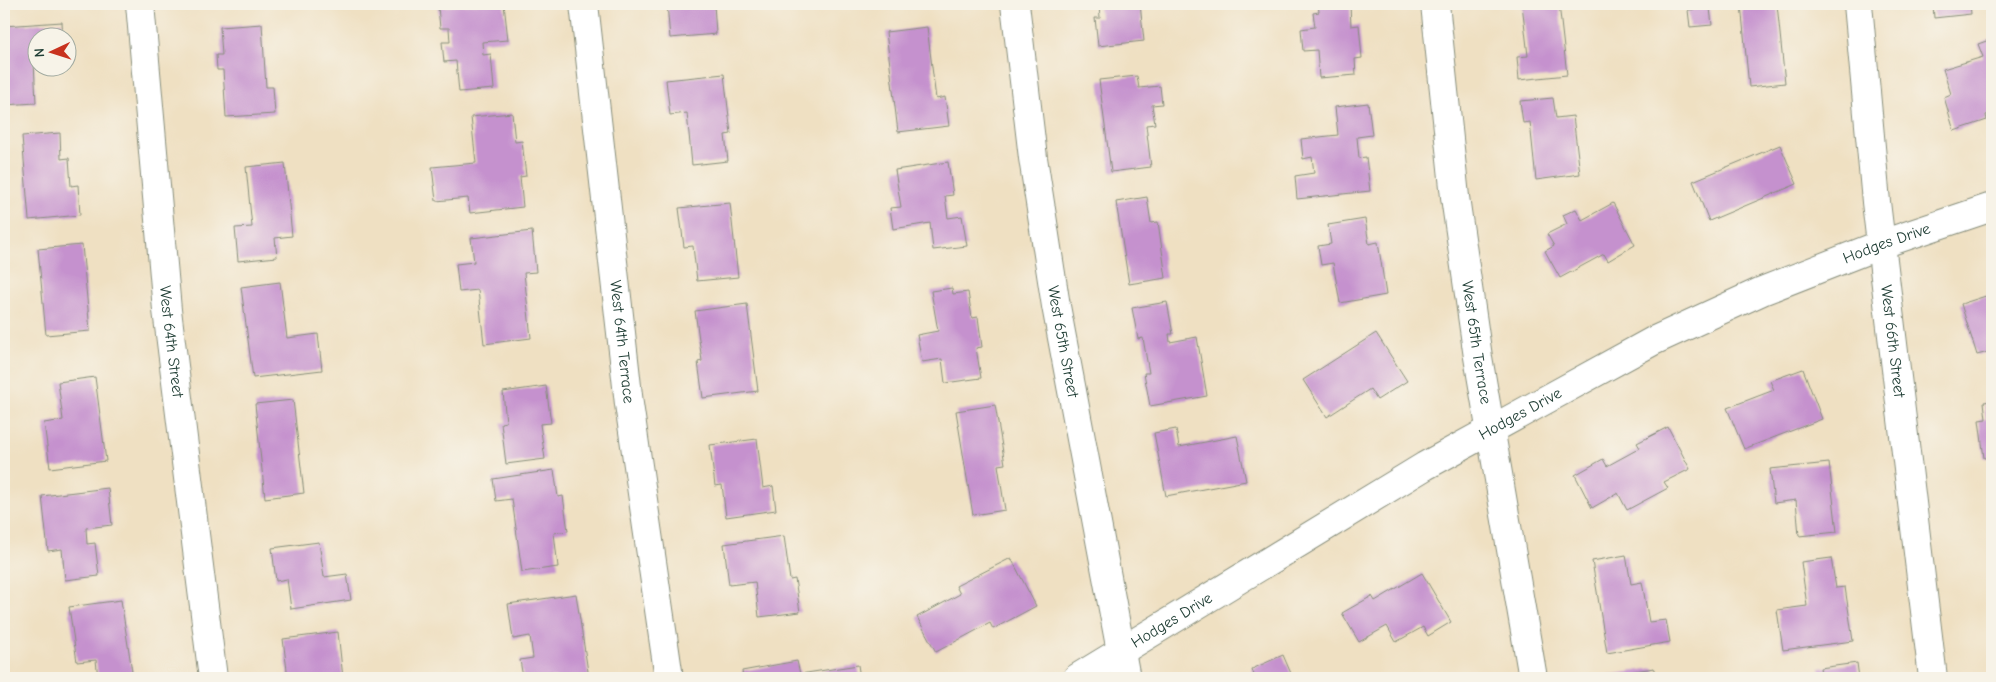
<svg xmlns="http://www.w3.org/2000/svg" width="1996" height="682" viewBox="0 0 1996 682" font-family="'Comic Neue',sans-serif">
  <rect width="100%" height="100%" fill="#f7f3e8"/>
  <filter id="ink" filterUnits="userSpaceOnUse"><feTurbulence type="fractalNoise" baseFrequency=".02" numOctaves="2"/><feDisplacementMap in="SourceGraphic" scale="10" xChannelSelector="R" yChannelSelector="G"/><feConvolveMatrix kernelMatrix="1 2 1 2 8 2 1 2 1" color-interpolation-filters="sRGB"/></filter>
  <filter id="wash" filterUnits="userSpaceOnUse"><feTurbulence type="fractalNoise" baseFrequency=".0096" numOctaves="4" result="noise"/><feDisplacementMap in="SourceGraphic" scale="20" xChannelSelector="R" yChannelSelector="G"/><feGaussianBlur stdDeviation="1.12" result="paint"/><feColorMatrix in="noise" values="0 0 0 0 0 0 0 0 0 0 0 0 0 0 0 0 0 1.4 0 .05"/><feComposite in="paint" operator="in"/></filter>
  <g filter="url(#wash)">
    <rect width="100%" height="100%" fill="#efe0c2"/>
    <g id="blocks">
      <!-- building -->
      <g fill="#c591ce">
        <path d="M480,4H504L508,40L482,42L483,55L491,54L494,89L459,92L456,61L444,62L442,42H450L449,28H440L438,7Z"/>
        <path d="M667,4H714L716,34L670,38Z"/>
        <path d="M1099,4H1140L1144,41L1098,46L1095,18H1100Z"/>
        <path d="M1318,4H1350L1351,26L1359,25L1362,58L1355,59L1356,75L1319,78L1317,50L1303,51L1301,29L1315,27L1313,13L1319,12Z"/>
        <path d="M1522,4H1559L1567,75L1519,80L1517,57L1528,56Z"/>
        <path d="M1741,4H1777L1785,83L1749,87Z"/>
        <path d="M1933,4H1970L1971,14L1934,18Z"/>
        <path d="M1710,8L1712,25L1690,27L1688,10Z"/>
        <path d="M62,22L63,38H38V61H34L36,103L4,105V26Z"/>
        <path d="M262,24L266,87H273L275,114L226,117L223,70H217L216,55H222L220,27Z"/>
        <path d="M927,27L936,99L945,97L949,126L898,132L886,32Z"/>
        <path d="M1992,39V113L1986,115L1987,120L1954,131L1944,97L1951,94L1943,69L1983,57L1978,44Z"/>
        <path d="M724,74L731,134L725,135L728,161L692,165L687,113L670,115L666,80Z"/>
        <path d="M1137,76L1139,88L1160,86L1162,104L1152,105L1155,124L1146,125L1151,167L1111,172L1099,80Z"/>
        <path d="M1553,98L1556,118L1573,116L1580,174L1536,180L1530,122L1523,123L1520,101Z"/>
        <path d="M1368,103L1372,135L1357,137L1359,158L1366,157L1370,191L1297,199L1295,176L1314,173L1312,157L1303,159L1301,139L1338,135L1335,107Z"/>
        <path d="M512,113L515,142L522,141L526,176L520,177L523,207L470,213L468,198L436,201L432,167L476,163L471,117Z"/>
        <path d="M60,133L61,159L69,158L71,186L78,185L80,215L29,220L22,136Z"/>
        <path d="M1780,145L1797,184L1709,221L1693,181Z"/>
        <path d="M948,162L953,195L945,196L948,218L962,216L967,246L933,250L930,223L893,229L890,208L901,207L895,170Z"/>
        <path d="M285,163L292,236L275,238L277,257L238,261L235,228L252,227L246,167Z"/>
        <path d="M1147,197L1151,223L1158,222L1166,278L1129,284L1116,202Z"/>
        <path d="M730,203L738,277L697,281L693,246L684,247L679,208Z"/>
        <path d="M1613,203L1635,245L1608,261L1604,254L1560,278L1545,251L1554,246L1547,234L1567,224L1563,215L1576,209L1582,220Z"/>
        <path d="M1365,219L1369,244L1378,242L1386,295L1340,303L1333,263L1321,265L1318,246L1331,244L1328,225Z"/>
        <path d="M532,231L536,272L524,273L531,338L484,344L478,290L459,292L456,264L474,262L471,238Z"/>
        <path d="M82,245L90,331L46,335L38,249Z"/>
        <path d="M280,282L287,338L318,334L322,370L253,378L241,287Z"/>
        <path d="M952,288L953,294L968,292L972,318L978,317L982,347L976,348L981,378L945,383L942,359L922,362L917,335L938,331L931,291Z"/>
        <path d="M1992,294V351L1977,355L1961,304Z"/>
        <path d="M1167,302L1173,334H1169L1170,342L1197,337L1207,396L1150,406L1144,373H1149L1143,338L1138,339L1132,308Z"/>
        <path d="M747,304L758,391L703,398L698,362L702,361L695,311Z"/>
        <path d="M1376,333L1407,381L1377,400L1370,389L1327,417L1303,380Z"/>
        <path d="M1803,369L1822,419L1744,449L1727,408L1774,390L1770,381Z"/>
        <path d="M95,377L106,461L50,468L44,423L63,420L58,382Z"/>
        <path d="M546,386L551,423L540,424L545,459L506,464L501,423L506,422L503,392Z"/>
        <path d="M293,400L304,493L265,498L255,404Z"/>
        <path d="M1992,401V457L1984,458L1979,420L1986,419L1984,402Z"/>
        <path d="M995,405L1005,464L998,465L1005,510L973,515L956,411Z"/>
        <path d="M1668,427L1690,469L1664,482L1668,488L1627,510L1618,493L1592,508L1575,475L1603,459L1607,466L1640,448L1637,443Z"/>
        <path d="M1176,429L1179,447L1237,436L1246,481L1166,496L1154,433Z"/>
        <path d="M757,439L763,488L773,486L776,510L726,517L722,485L715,486L710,445Z"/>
        <path d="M1829,463L1837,532L1799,536L1796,500L1774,503L1770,469Z"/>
        <path d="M554,470L558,497L563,496L568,531L554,533L558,567L522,572L512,499L496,501L493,479Z"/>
        <path d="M108,488L112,525L86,528L87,544L95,543L99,576L65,580L62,549L48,551L42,496Z"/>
        <path d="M784,536L790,580L795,579L800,612L759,617L755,582L729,585L724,544Z"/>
        <path d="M319,542L324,577L347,574L351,600L291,609L287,579L276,581L272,548Z"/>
        <path d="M1626,555L1631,584L1642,582L1649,622L1666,620L1670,642L1607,653L1592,561Z"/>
        <path d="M1011,558L1036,606L993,629L990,623L936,652L917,617L960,594L956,586Z"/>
        <path d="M1831,558L1836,588L1845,587L1853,641L1783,650L1777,610L1807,606L1801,562Z"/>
        <path d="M1422,573L1451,622L1428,636L1423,627L1396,642L1387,626L1359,642L1342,613L1372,596L1375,601Z"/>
        <path d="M576,594L589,678H523L520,660L533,658L530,636L513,639L508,604Z"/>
        <path d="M121,600L133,678H98L96,660L77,662L69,607Z"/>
        <path d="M338,632L343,678H288L283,639Z"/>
        <path d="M1283,655L1293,678H1248L1254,675L1252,669Z"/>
        <path d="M797,661L800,674L858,665L860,678H743L742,671Z"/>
        <path d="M1857,663L1859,678H1822L1820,668Z"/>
        <path d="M1654,668L1655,678H1610L1609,675Z"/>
      </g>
    </g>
  </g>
  <g filter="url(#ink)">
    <use href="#blocks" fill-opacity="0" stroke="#878e7b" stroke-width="1"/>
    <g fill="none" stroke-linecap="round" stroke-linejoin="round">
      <!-- minor casing -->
      <g stroke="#878e7b" stroke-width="30">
        <g id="minor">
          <path id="s1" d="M140,4L167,310L213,678"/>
          <path id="s2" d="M584,4L629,404L669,678"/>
          <path id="s3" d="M1015,4L1033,158L1056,306L1126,678"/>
          <path id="s4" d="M1435,4L1455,197L1478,357L1533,678"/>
          <path id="s5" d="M1858,4L1876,202L1933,678"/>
          <path id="s6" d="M1077,678L1425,466L1653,341L1762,291L1882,244L1992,207"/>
        </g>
      </g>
      <!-- minor -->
      <use href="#minor" stroke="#fff" stroke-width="28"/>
    </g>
  </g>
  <g text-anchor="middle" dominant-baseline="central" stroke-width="5" stroke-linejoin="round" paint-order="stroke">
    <!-- street labels -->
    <g font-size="16" fill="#1f3d34" stroke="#f7f3e8">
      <text stroke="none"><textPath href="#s6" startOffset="921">Hodges Drive</textPath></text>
      <text stroke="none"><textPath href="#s5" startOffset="339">West 66th Street</textPath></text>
      <text stroke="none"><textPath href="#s1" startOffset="339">West 64th Street</textPath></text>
      <text stroke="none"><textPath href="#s2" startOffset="340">West 64th Terrace</textPath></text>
      <text stroke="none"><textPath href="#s3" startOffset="341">West 65th Street</textPath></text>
      <text stroke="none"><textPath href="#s4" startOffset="341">West 65th Terrace</textPath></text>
      <text stroke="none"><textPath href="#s6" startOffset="516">Hodges Drive</textPath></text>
      <text stroke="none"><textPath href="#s6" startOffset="111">Hodges Drive</textPath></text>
    </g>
  </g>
  <!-- margin -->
  <rect width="1996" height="682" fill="none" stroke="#f7f3e8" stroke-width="20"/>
  <!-- north arrow -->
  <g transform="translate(52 52) rotate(266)"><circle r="24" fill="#f7f3e8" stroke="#a1aaa0"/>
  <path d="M0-4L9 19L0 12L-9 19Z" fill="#c8321e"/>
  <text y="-8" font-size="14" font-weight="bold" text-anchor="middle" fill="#1f3d34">N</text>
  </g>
</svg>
